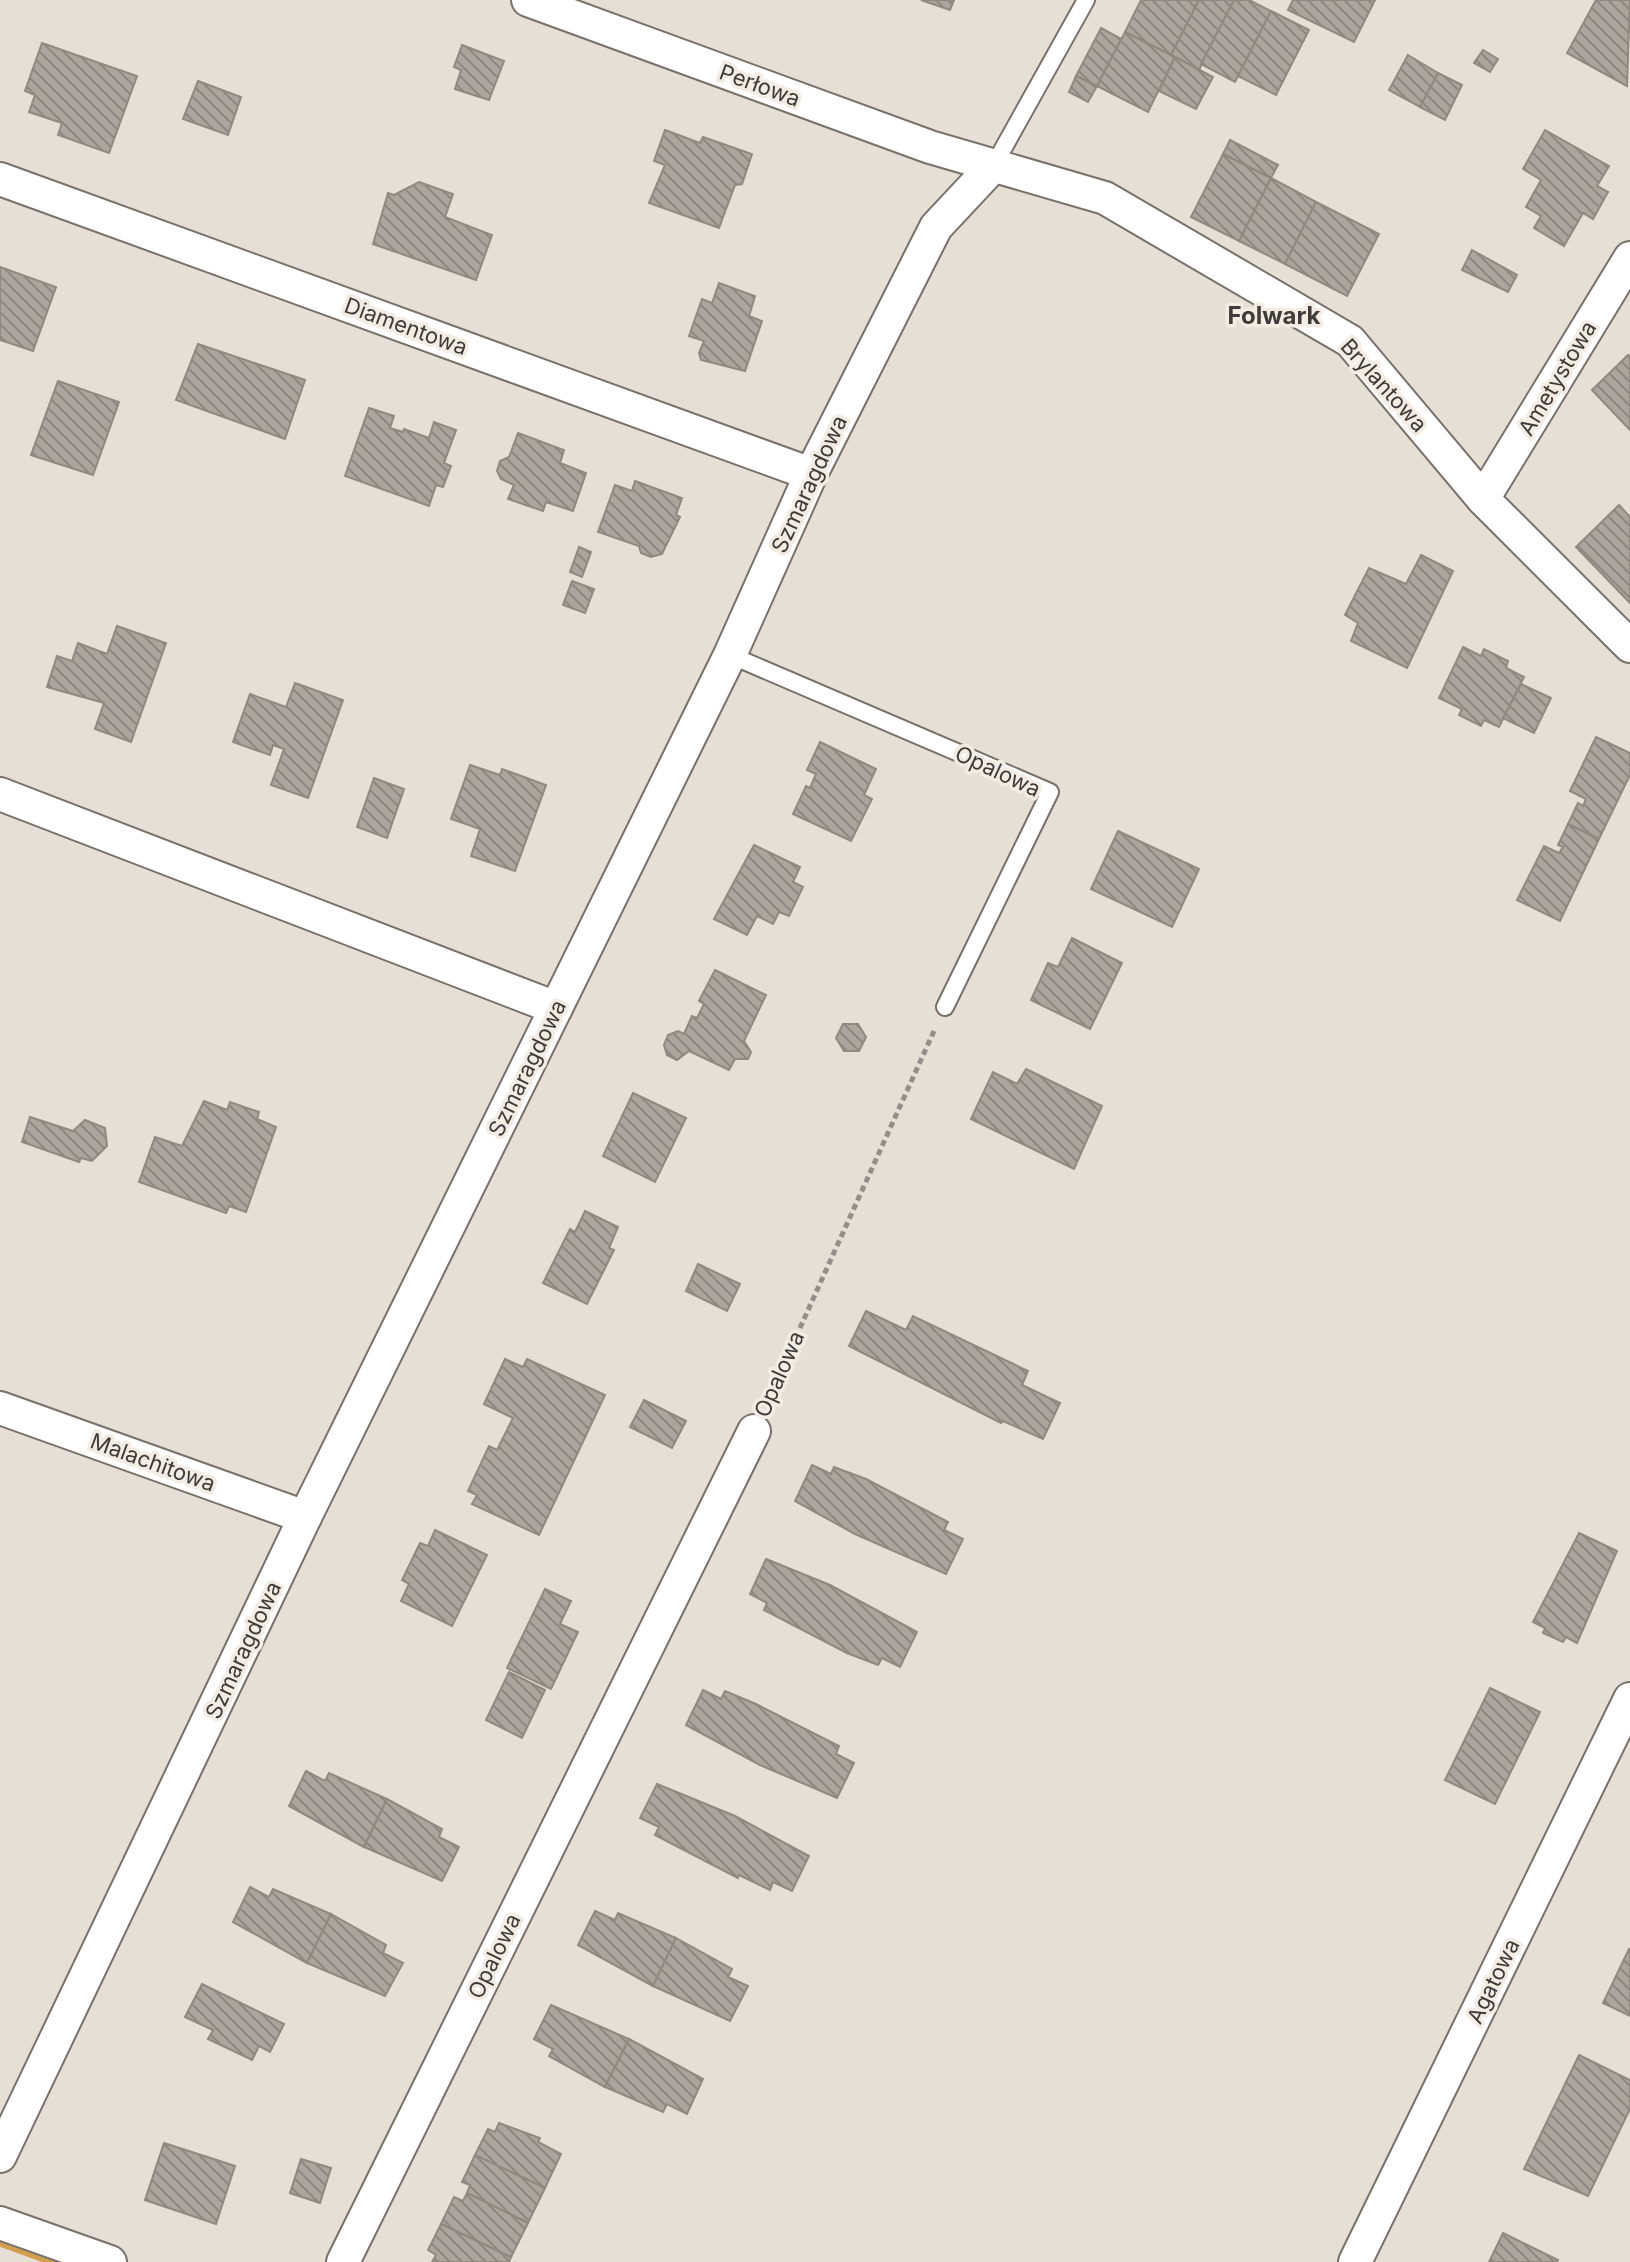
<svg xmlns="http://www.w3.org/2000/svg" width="1630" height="2262" viewBox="0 0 1630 2262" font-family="Inter,sans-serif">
  <defs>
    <pattern id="building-back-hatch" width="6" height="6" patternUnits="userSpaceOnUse" patternTransform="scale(2)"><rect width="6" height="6" fill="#aba59d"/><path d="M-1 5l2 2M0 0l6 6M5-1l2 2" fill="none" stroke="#8d8881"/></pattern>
  </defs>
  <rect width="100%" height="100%" fill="#e6dfd6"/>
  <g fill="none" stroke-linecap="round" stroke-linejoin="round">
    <!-- stream -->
    <path stroke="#d49f4d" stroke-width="11" d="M0,2241L58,2262"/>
  </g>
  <!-- building -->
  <g fill="url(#building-back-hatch)" stroke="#8f8981" stroke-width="2">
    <path d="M921,0H954L950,10Z"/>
    <path d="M1141,0H1199L1171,55L1125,32Z"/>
    <path d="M1199,0H1234L1199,70L1171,55Z"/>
    <path d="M1234,0H1249L1271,11L1235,82L1201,64Z"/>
    <path d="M1293,0H1375L1354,42L1288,10Z"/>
    <path d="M1596,0H1630L1627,86L1567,53Z"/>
    <path d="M1271,11L1309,30L1276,95L1238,76Z"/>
    <path d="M1101,28L1121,39L1097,86L1076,76Z"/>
    <path d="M1125,32L1175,57L1148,112L1097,86Z"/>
    <path d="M42,43L137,76L109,153L58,135L62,123L29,112L35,95L25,91Z"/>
    <path d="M462,45L504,61L489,100L455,89L461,70L454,67Z"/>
    <path d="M1483,50L1498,59L1490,72L1474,63Z"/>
    <path d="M1408,55L1438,73L1420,107L1389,90Z"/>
    <path d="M1175,57L1213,77L1196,109L1159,91Z"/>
    <path d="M1438,73L1462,85L1445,120L1420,107Z"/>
    <path d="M1076,76L1097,86L1088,102L1069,92Z"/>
    <path d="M198,81L241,97L228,135L183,119Z"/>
    <path d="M665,130L700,143L703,137L752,154L742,184L735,185L719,228L649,203L665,165L654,161Z"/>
    <path d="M1545,130L1609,166L1597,186L1608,192L1593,219L1583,213L1564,246L1534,228L1541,216L1526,207L1541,180L1523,169Z"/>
    <path d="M1230,140L1278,165L1271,178L1223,154Z"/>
    <path d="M1223,154L1271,178L1239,241L1191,217Z"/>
    <path d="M1271,178L1316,202L1285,264L1239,241Z"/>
    <path d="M419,182L453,194L445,217L492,235L476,280L373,244L388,193L394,195Z"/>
    <path d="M1316,202L1379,234L1347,296L1285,264Z"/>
    <path d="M1472,250L1517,275L1508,292L1462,270Z"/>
    <path d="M0,267L56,287L33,351L0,340Z"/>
    <path d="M719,283L755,296L749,316L762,321L745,371L701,360L699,353L704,341L689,336L702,299L712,303Z"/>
    <path d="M198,344L305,380L285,439L176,400Z"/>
    <path d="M1628,355L1630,356V430L1592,390Z"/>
    <path d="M58,381L119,402L93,475L31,455Z"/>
    <path d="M369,408L394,416L390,428L403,432L404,429L429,438L434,422L456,430L444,463L451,466L443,487L436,485L429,506L345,476Z"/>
    <path d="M518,433L564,450L560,463L586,473L573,511L546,502L543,511L508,499L514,485L501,479L497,471L500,461L509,457Z"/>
    <path d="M635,481L682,498L676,515L680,517L662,554L651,557L641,553L639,546L598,532L615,485L632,491Z"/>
    <path d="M1619,505L1630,517V603L1576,547Z"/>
    <path d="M579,547L591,552L582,577L570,572Z"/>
    <path d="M1421,555L1453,571L1407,668L1351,641L1358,623L1345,615L1369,568L1406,584Z"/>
    <path d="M572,581L594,589L585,613L563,605Z"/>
    <path d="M117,626L166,643L131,742L95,729L104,703L47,687L57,656L72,661L78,643L107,654Z"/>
    <path d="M1463,647L1481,656L1484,649L1508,661L1506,668L1524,677L1499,727L1484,720L1481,726L1459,715L1462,709L1439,698Z"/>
    <path d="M295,683L343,700L308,798L271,785L284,749L273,745L270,755L233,742L250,694L286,707Z"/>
    <path d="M1521,684L1551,698L1534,733L1503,718Z"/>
    <path d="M1596,737L1630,753V775L1599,839L1568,824L1578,803L1583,806L1586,799L1570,791Z"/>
    <path d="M820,742L876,769L864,795L872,799L851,841L793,814L806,786L810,788L816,774L807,770Z"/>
    <path d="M470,765L500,775L502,769L546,785L515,871L471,856L480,829L451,819Z"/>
    <path d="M374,778L404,789L387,838L357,827Z"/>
    <path d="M1568,824L1599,839L1560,921L1517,900L1544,846L1559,853L1563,847L1558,845Z"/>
    <path d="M1118,831L1199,869L1172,927L1091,889Z"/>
    <path d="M754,845L800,867L793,882L803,887L789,916L779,912L773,924L757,916L747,935L714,919Z"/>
    <path d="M1072,938L1122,963L1090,1029L1031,1000L1048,963L1058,967Z"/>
    <path d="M715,970L766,995L744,1041L751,1052L748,1059H735L729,1070L689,1051L677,1060L667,1055L664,1045L668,1035L678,1031L684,1034L692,1016L697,1018L704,1004L699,1001Z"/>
    <path d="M843,1024H858L866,1037L859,1051H844L836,1038Z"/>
    <path d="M1026,1069L1102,1106L1074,1169L971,1119L993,1072L1017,1084Z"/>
    <path d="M633,1093L686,1118L655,1182L603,1156Z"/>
    <path d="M204,1101L227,1110L230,1102L259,1112L257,1119L276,1127L246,1212L229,1206L226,1213L139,1182L155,1137L182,1146Z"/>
    <path d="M30,1117L73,1131L85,1120L105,1128L107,1146L92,1161L81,1158L79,1162L22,1142Z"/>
    <path d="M585,1211L618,1227L609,1248L614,1250L587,1304L543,1283L570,1229L575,1232Z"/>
    <path d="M698,1264L740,1284L727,1311L686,1291Z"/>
    <path d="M866,1311L906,1330L913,1316L1028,1371L1022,1385L1060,1403L1043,1439L1003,1421L1001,1423L849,1346Z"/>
    <path d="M505,1359L523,1367L527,1359L605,1395L539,1535L472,1504L477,1495L468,1491L489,1446L497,1450L513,1418L484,1404Z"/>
    <path d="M644,1400L686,1421L672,1448L630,1427Z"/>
    <path d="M812,1465L831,1474L834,1467L866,1479L948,1522L944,1530L963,1539L946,1574L855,1534L795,1501Z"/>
    <path d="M435,1530L487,1555L452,1626L401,1601L409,1584L402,1580L420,1543L428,1546Z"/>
    <path d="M1579,1533L1617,1551L1577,1643L1566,1637L1563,1642L1543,1633L1545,1628L1533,1622Z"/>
    <path d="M766,1559L830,1585L917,1632L900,1667L882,1658L878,1665L847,1653L764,1610L767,1603L750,1594Z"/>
    <path d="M545,1589L571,1601L560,1624L578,1632L551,1689L507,1668Z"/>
    <path d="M509,1672L545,1690L522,1738L486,1720Z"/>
    <path d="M1490,1688L1540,1712L1495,1804L1445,1780Z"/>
    <path d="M703,1690L721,1699L725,1691L756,1704L839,1746L836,1754L854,1763L837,1798L760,1765L686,1725Z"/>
    <path d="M306,1771L325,1781L329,1773L387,1799L364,1847L289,1806Z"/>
    <path d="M657,1784L735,1816L809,1856L792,1891L773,1882L770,1890L739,1875L738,1878L655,1835L659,1827L640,1818Z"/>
    <path d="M387,1799L442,1829L439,1837L459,1847L442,1881L364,1847Z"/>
    <path d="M250,1887L269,1897L273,1889L331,1914L307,1963L233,1922Z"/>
    <path d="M595,1911L615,1920L618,1913L676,1938L653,1986L578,1945Z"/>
    <path d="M331,1914L386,1945L383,1953L403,1963L385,1996L307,1963Z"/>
    <path d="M676,1938L732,1969L728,1977L748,1986L730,2021L653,1986Z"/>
    <path d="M1629,1949L1630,1950V2016L1603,2003Z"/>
    <path d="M202,1984L284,2024L270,2052L259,2046L252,2060L208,2039L213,2030L185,2017Z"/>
    <path d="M551,2005L629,2039L605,2087L549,2056L553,2049L534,2039Z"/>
    <path d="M629,2039L703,2079L687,2114L667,2104L663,2112L605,2087Z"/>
    <path d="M1579,2055L1630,2080V2109L1588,2196L1524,2169Z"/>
    <path d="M499,2123L540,2138L538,2142L561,2154L545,2188L475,2155L488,2129L495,2132Z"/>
    <path d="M164,2143L235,2166L216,2224L145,2200Z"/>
    <path d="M475,2155L545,2188L528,2223L467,2193L470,2185L462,2182Z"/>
    <path d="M301,2159L331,2168L320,2203L290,2193Z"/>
    <path d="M467,2193L528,2223L511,2257L441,2224L454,2197L463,2201Z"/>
    <path d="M441,2224L511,2257L509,2262H432L436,2255L428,2250Z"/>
    <path d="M1503,2233L1558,2260L1557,2262H1489Z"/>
  </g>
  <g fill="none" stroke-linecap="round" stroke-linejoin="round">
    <!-- lane casing -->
    <g stroke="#777169" stroke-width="20">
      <g id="lane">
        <path d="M994,165L1086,0"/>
        <path d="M730,655L1050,792L945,1007"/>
      </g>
    </g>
    <!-- street casing -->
    <g stroke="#777169" stroke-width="36">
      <g id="street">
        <path d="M528,0L930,147L1105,198L1350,341L1483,499L1630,646"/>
        <path d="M0,179L811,474"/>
        <path d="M1483,499L1630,258"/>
        <path d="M0,794L556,1008"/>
        <path d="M0,1408L305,1517"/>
        <path d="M0,2156L305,1517L730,655L811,474L936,227L994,165"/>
        <path d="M0,2223L110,2262"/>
        <path d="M343,2262L754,1431"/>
        <path d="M1355,2262L1630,1699"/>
      </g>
    </g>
    <!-- path -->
    <path stroke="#938e88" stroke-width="5" stroke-dasharray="6 4" stroke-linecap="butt" d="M767,1401L934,1031"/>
    <!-- lane -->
    <use href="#lane" stroke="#fff" stroke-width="16"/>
    <!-- street -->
    <use href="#street" stroke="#fff" stroke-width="32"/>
  </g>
  <g text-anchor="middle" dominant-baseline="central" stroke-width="7" stroke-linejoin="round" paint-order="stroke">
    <!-- street labels -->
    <g font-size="22" fill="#3e3b38" stroke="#f3ece3">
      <text transform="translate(760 85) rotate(20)">Perłowa</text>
      <text transform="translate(406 326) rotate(20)">Diamentowa</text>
      <text transform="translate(1557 378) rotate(-59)">Ametystowa</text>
      <text transform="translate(1384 385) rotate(48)">Brylantowa</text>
      <text transform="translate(809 484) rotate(-65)">Szmaragdowa</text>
      <text transform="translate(998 771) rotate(25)">Opalowa</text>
      <text transform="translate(527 1068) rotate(-64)">Szmaragdowa</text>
      <text transform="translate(779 1374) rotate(-66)">Opalowa</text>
      <text transform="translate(153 1462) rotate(20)">Malachitowa</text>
      <text transform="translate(243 1650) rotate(-65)">Szmaragdowa</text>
      <text transform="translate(494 1956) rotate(-64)">Opalowa</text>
      <text transform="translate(1493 1981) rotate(-64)">Agatowa</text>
    </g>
    <!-- neighbourhood labels -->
    <g font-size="24" font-weight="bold" fill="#3e3b38" stroke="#f3ece3">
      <text x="1274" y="315">Folwark</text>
    </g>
  </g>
</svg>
